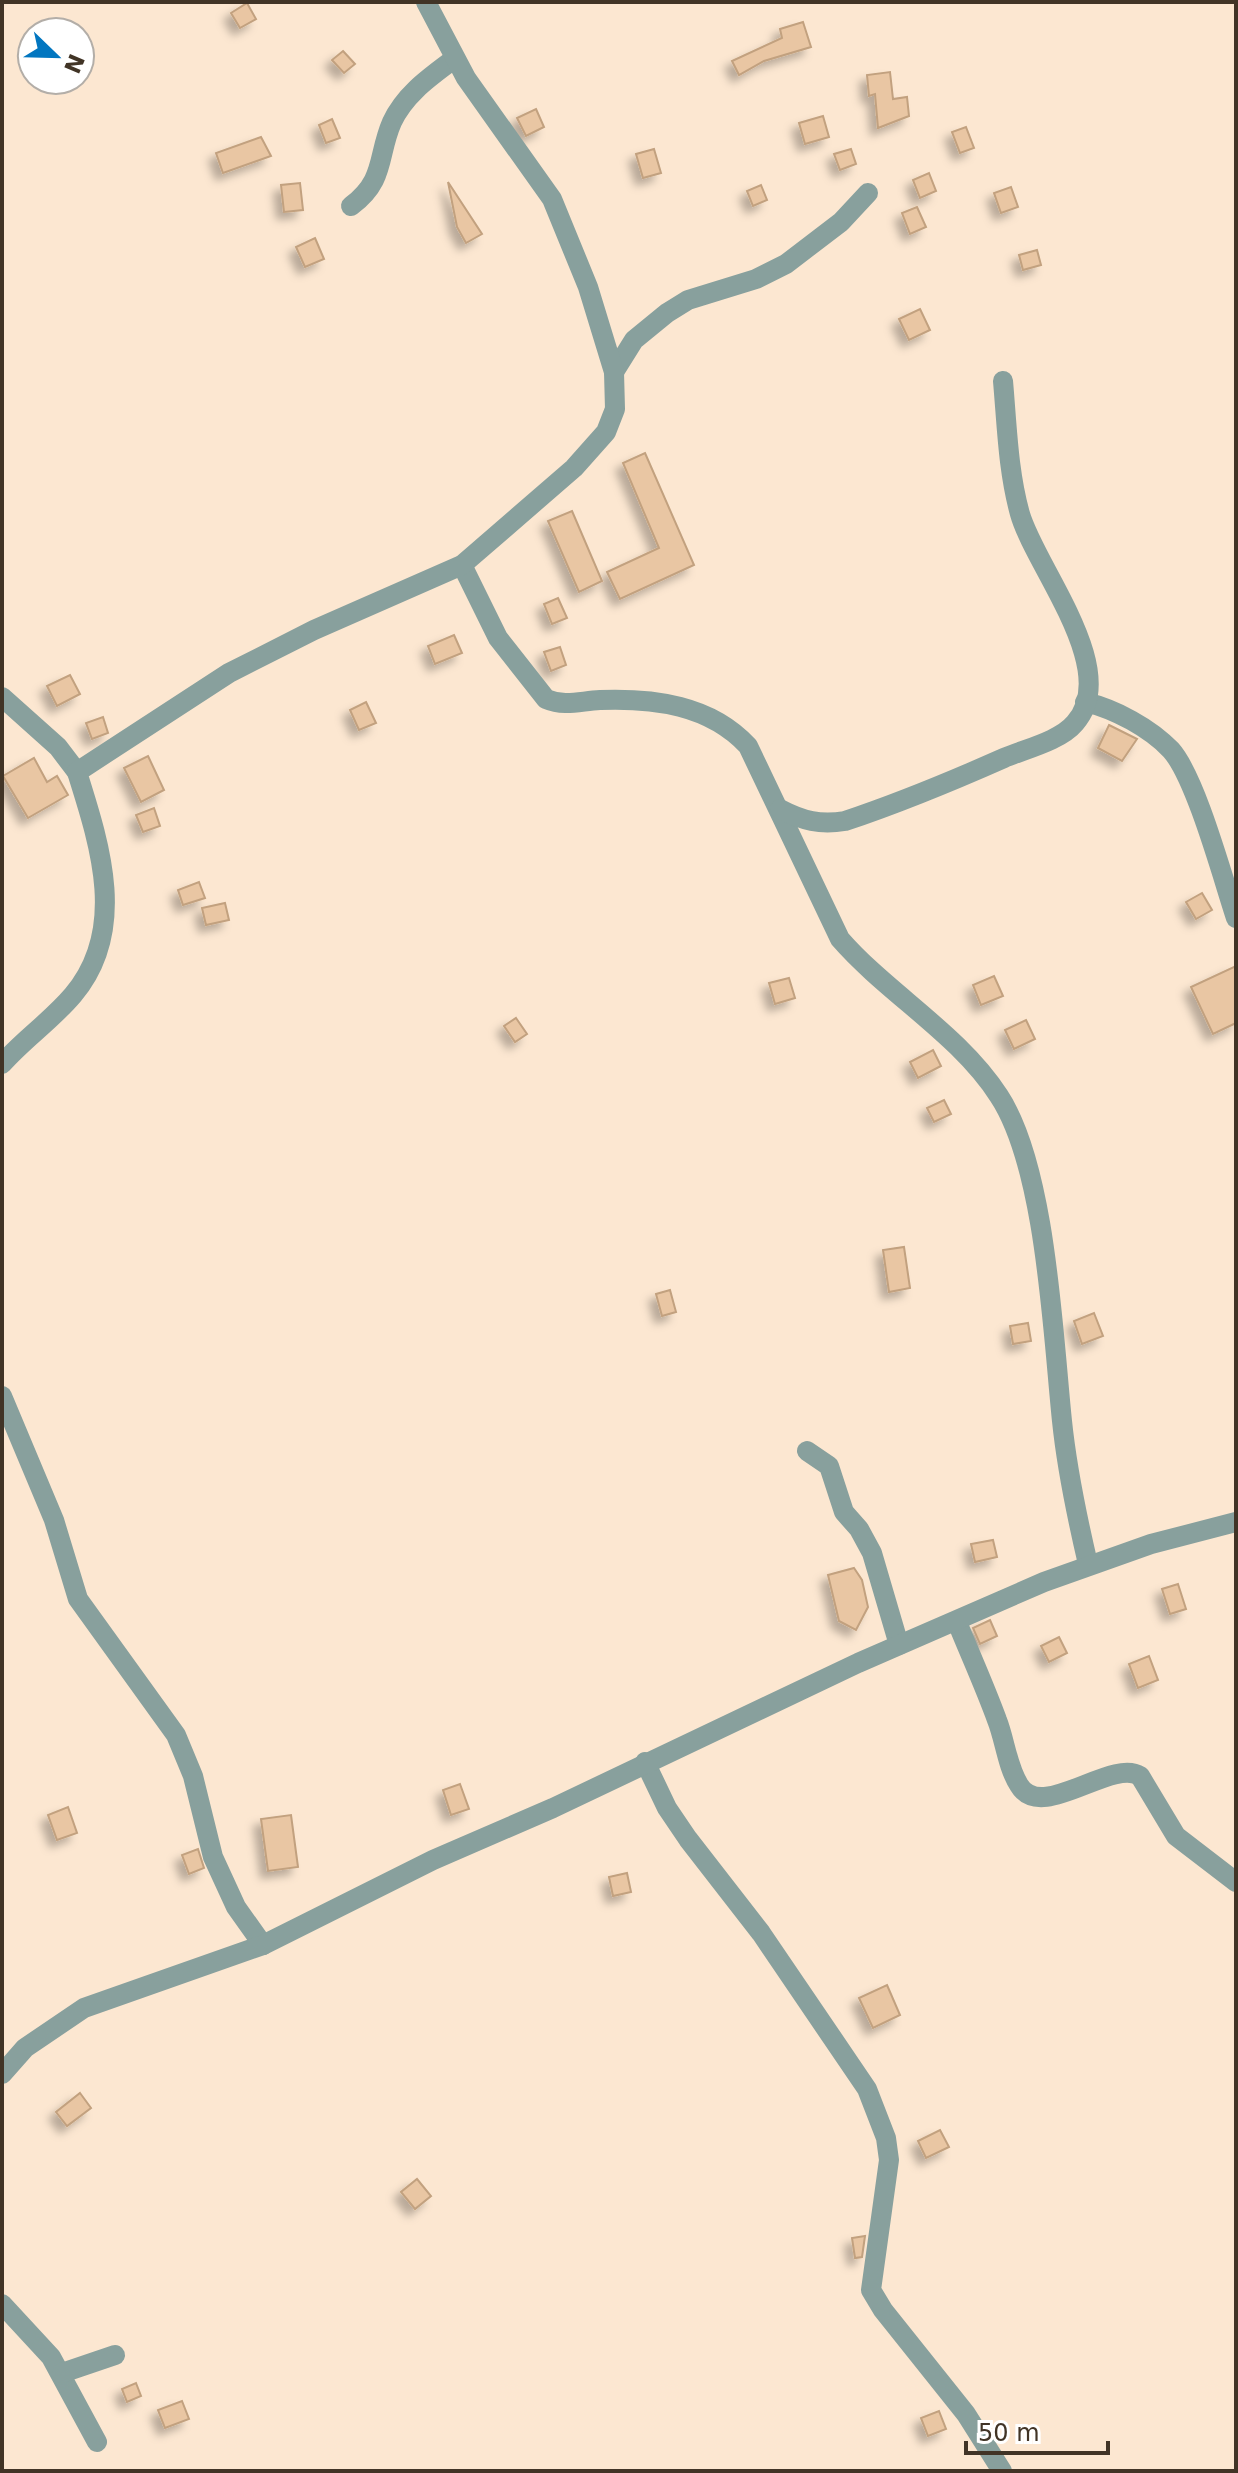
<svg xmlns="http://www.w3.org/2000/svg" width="1238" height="2473" viewBox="0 0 1238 2473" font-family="'DejaVu Sans',sans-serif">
  <defs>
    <filter id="shadow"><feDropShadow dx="-7" dy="7" stdDeviation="4" flood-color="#0004"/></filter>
  </defs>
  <rect width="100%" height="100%" fill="#fce7d1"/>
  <!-- building -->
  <g fill="#e9c6a3" stroke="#c2a17f" stroke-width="2" filter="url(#shadow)">
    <path d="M247,3L256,19L240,28L231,13Z"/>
    <path d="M803,22L811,47L764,61L739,75L732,61L782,38L780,29Z"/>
    <path d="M343,51L355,64L344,73L332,60Z"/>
    <path d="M890,72L893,99L907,97L909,116L878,128L875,94L869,96L867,75Z"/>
    <path d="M536,109L544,127L526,136L517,118Z"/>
    <path d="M823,116L829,137L805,144L799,123Z"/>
    <path d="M332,119L340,138L326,143L319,125Z"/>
    <path d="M966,127L974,148L960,153L952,132Z"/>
    <path d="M261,137L271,156L223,173L216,153Z"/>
    <path d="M654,149L661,173L643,178L636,154Z"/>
    <path d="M851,149L856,164L840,170L834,154Z"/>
    <path d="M929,173L936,191L920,198L913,180Z"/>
    <path d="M448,182L482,234L466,243L457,227Z"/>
    <path d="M300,183L303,210L284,212L281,185Z"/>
    <path d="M761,185L767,200L753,206L747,191Z"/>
    <path d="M1011,187L1018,207L1001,213L994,193Z"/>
    <path d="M917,207L926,227L910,234L902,213Z"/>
    <path d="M315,238L324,259L305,267L296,247Z"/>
    <path d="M1037,250L1041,265L1023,270L1019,255Z"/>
    <path d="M920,309L930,330L909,340L899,319Z"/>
    <path d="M645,453L694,565L620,599L607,572L659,548L623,463Z"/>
    <path d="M572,511L602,581L579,592L548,521Z"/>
    <path d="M558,598L567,618L552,624L544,604Z"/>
    <path d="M454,635L462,653L435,664L428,646Z"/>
    <path d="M560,647L566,665L551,671L544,652Z"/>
    <path d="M70,675L80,694L57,706L47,686Z"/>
    <path d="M366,702L376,723L359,730L350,710Z"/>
    <path d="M103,717L108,733L92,739L86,723Z"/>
    <path d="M1109,725L1137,739L1122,761L1098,748Z"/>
    <path d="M148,756L164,790L141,802L124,768Z"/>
    <path d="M34,758L47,782L57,776L68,795L28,818L3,776Z"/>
    <path d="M154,808L160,826L143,832L136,815Z"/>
    <path d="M199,882L205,898L183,905L178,890Z"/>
    <path d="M1202,893L1212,910L1196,919L1186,902Z"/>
    <path d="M225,903L229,920L206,925L202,908Z"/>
    <path d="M1236,966V1023L1213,1034L1191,987Z"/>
    <path d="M994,976L1003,996L981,1005L973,985Z"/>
    <path d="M789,978L795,998L775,1004L769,983Z"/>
    <path d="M516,1018L527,1034L515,1042L504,1026Z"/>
    <path d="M1026,1020L1035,1039L1014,1049L1005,1030Z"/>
    <path d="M933,1050L941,1066L918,1078L910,1062Z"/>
    <path d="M944,1100L951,1114L934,1122L927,1108Z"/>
    <path d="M904,1247L910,1288L889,1292L883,1250Z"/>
    <path d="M670,1290L676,1312L662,1316L656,1294Z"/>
    <path d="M1094,1313L1103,1336L1082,1344L1074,1321Z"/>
    <path d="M1028,1323L1031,1341L1013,1344L1010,1326Z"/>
    <path d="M993,1540L997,1557L975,1562L971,1544Z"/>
    <path d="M854,1568L862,1580L868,1607L856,1630L839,1621L828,1575Z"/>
    <path d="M1178,1584L1186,1609L1170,1614L1162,1589Z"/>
    <path d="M990,1620L997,1636L980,1644L973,1628Z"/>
    <path d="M1059,1637L1067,1653L1049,1662L1041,1646Z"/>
    <path d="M1149,1656L1158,1680L1138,1688L1129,1664Z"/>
    <path d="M460,1784L469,1809L451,1815L443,1790Z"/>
    <path d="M68,1807L77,1833L57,1840L48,1815Z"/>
    <path d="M291,1815L298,1867L268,1871L261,1819Z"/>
    <path d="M198,1849L204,1868L189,1874L182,1855Z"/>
    <path d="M627,1873L631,1892L613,1896L609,1877Z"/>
    <path d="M887,1985L900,2015L873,2028L859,1998Z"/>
    <path d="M80,2093L91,2108L67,2126L56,2112Z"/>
    <path d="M940,2130L949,2147L926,2158L918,2141Z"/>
    <path d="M417,2179L431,2196L415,2209L401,2192Z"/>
    <path d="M865,2236L862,2257L855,2258L852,2238Z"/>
    <path d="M136,2383L141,2396L127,2402L122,2389Z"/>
    <path d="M182,2401L189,2419L165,2428L158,2410Z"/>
    <path d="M939,2411L946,2429L928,2436L921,2418Z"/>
  </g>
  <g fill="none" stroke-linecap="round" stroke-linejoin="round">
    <!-- minor -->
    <g stroke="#88a09d" stroke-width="20">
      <path d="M351,206C386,180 377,156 392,122C405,94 430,77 454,59"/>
      <path d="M614,372L634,340L667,313L688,300L756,279L786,264L841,222L868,193"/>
      <path d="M462,565L498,638L546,699C565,707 580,701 600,700C654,698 710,705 748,746L840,939C888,994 959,1034 999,1096C1046,1167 1053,1335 1062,1421C1067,1470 1077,1517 1088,1564"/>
      <path d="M2,697L58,747L77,772"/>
      <path d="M1085,702C1115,709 1150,728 1171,750C1196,778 1223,879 1236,918"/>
      <path d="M780,809C803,821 820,825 845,821C899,803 952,781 1004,758C1025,749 1060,741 1075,723C1122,670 1035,567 1020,514C1008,471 1007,426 1003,381"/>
      <path d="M2,1064C24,1039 51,1021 73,995C128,930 100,845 77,772L229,673L314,630L462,565L574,468L606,432L615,409L614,372L588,287L552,199L466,78L426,2"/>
      <path d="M2,1396L54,1520L78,1599L176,1735L193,1776L213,1857L236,1907L263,1945"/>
      <path d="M807,1451L829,1466L844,1512L859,1529L872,1553L899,1645"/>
      <path d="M957,1622C970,1654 985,1687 997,1720C1005,1740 1007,1766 1019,1785C1041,1823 1111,1758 1140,1776L1176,1836L1236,1882"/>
      <path d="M645,1762L667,1808L688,1839L761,1933L867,2089L886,2138L889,2160L871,2290L883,2310L966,2414L1002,2471"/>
      <path d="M2,2074L25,2048L84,2008L263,1945L433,1860L553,1808L858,1663L1044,1582L1151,1544L1236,1522"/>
      <path d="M2,2304L51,2357L97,2442"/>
      <path d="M62,2373L115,2355"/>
    </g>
  </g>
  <!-- border -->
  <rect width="1238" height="2473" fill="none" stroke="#413426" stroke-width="8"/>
  <!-- north arrow -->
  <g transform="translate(56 56) rotate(113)"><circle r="38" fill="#ffffff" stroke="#b3aea8" stroke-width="2"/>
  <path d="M0-6L14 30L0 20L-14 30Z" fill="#0276c0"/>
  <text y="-12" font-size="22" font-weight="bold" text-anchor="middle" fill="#413426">N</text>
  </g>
  <!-- scale -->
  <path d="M966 2441v12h142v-12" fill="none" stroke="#413426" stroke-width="4"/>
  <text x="978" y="2441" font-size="24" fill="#413426" stroke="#ffffff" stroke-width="6" paint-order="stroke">50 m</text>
</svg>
